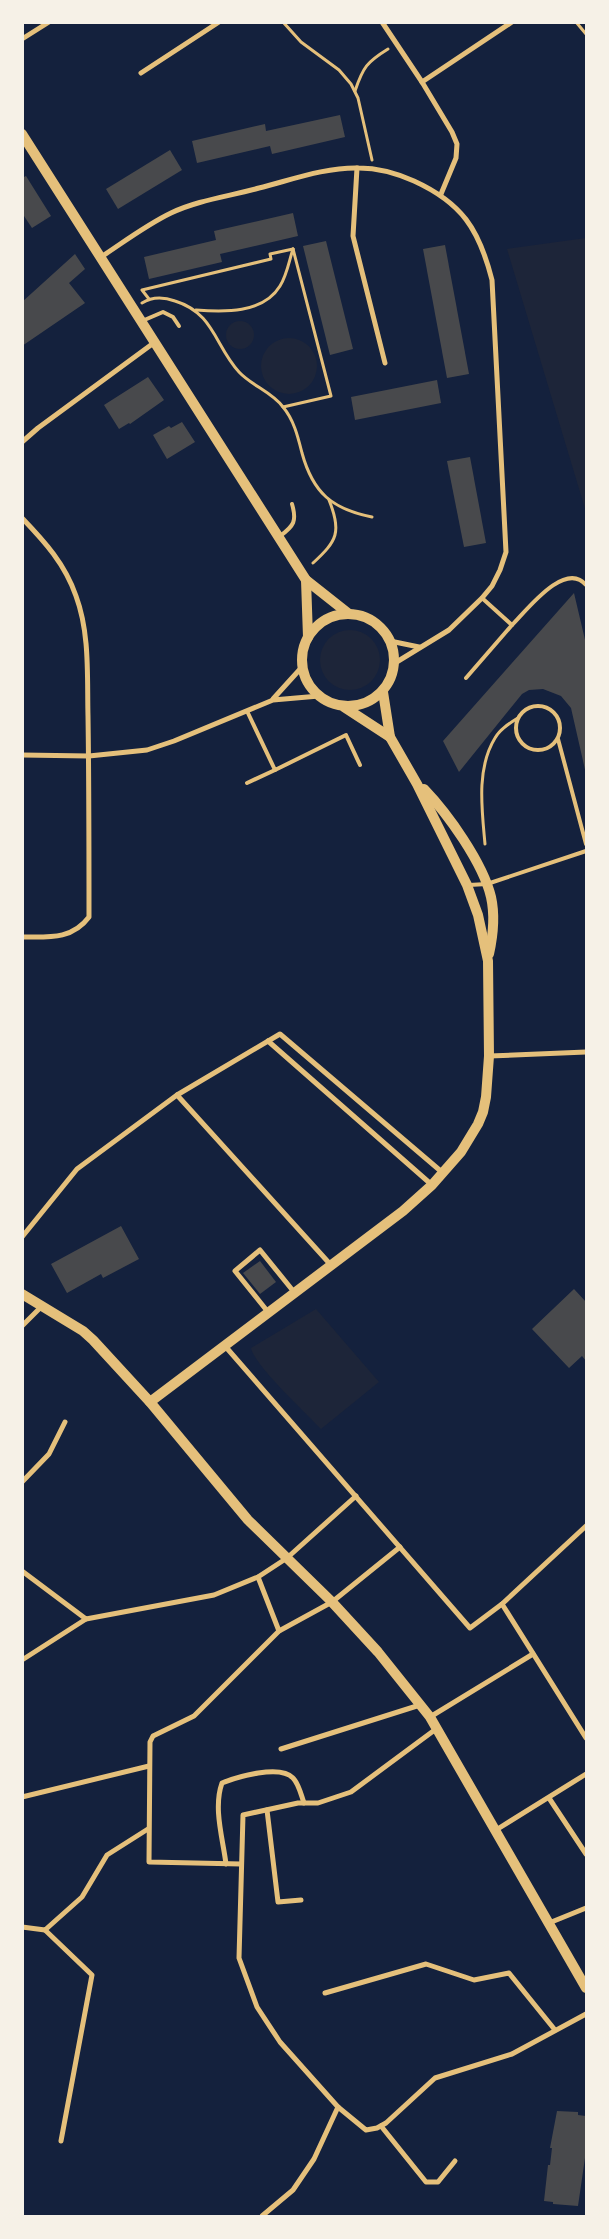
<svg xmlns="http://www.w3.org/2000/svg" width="609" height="2239" viewBox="0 0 609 2239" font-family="Manrope,sans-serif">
  <rect width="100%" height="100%" fill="#14213d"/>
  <!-- green -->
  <g fill="#1d2539">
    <path d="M586,238V512L507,249Z"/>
    <circle cx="240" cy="335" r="14"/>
    <circle cx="289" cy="366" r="28"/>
    <circle cx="350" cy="660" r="30"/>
    <path d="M316,1309L379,1382L321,1429C307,1414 254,1365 251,1348Z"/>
  </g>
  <!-- building -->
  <g fill="#48494c">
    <path d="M340,115L345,137L272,154L270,146L197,163L192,141L265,124L266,131Z"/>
    <path d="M170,150L182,170L118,209L106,189Z"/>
    <path d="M26,176L51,216L32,228L22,213V178Z"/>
    <path d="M293,213L298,236L220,254L222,262L149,279L144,257L216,240L214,231Z"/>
    <path d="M326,241L353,349L330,355L303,246Z"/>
    <path d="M445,245L469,374L447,378L423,249Z"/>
    <path d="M75,254L85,269L69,283L85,303L22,346V302Z"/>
    <path d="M148,377L164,400L130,424L129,423L119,429L104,405Z"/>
    <path d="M437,380L441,403L355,420L351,397Z"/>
    <path d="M182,422L195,442L167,459L153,435L169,426L171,428Z"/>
    <path d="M470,457L486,543L464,547L447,461Z"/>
    <path d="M574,593L586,644V774L571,708L561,696L543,689L529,690L522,694L459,772L443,741Z"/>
    <path d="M121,1226L139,1259L103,1278L101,1274L67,1293L51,1264Z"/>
    <path d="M260,1261L276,1282L260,1294L243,1273Z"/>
    <path d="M574,1289L586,1302V1361L582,1356L569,1368L532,1329Z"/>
    <path d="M557,2111L578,2112V2115L586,2116V2151L578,2206L553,2204V2202L544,2201L548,2165H550L552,2148H550Z"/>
  </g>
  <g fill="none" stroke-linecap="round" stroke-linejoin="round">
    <!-- path -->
    <g stroke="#e5c07b" stroke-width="3">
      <path d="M283,22L301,42L339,70L351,84L358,98L372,160"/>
      <path d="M576,22L586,34"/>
      <path d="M355,91C363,67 367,62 388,49"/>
      <path d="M149,299L142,290L271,259L270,254L293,249"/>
      <path d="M142,303C153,296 164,297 175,301C214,313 215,346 239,372C252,386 272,392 283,407C294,420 298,437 302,453C313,493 332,509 372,517"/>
      <path d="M196,310C223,312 263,314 280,286C287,275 289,261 293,249"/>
      <path d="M283,407L331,396L293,249"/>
      <path d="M313,563C337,541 342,532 329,500"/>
      <path d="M485,844C482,810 476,769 495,738C500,729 510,723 518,718"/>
    </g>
    <!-- service -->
    <g stroke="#e5c07b" stroke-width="4">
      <path d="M142,321L163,312L173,317L179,326"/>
      <path d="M280,536C294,526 297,521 292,504"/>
      <path d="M482,598L512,625C527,610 565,560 586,585"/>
      <path d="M466,678L512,625"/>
      <circle cx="538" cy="728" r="22"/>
      <path d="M247,711L275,770L346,735L360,765"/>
      <path d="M558,739L586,844"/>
      <path d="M247,783L275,770"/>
      <path d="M469,885L487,884L586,851"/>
    </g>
    <!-- minor -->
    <g stroke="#e5c07b" stroke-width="5">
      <path d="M382,22L422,82L452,132L457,144L456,158L441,194"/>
      <path d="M22,39L49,22"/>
      <path d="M141,73L219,22"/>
      <path d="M422,82L512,22"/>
      <path d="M357,168L353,236L385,363"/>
      <path d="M101,257C124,242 146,225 171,213C198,200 231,196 259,188C291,180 326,167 359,168C378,168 396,173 414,181C462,203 479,229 492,280L506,552L500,570L492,586L482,598L449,630L395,663"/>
      <path d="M22,442L38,428L155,342"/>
      <path d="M22,518C45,542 65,564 76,596C90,634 87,676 88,716C89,783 89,850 89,917C72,940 48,937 22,937"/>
      <path d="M390,641L419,647"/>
      <path d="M273,699L302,667"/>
      <path d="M22,755L89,756L147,750L174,741L273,700L319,696"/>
      <path d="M268,1041L432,1185"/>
      <path d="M489,1056L586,1052"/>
      <path d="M177,1095L330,1264"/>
      <path d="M22,1237L77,1169L177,1095L280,1034L443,1173"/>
      <path d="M268,1312L235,1271L260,1250L294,1292"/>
      <path d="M22,1326L42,1306"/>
      <path d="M225,1346L470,1628L502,1604L586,1526"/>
      <path d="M22,1482L49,1454L65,1422"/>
      <path d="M22,1571L86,1619L214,1595L258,1577L287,1558L356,1496"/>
      <path d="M258,1577L279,1631"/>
      <path d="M502,1604L586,1738"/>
      <path d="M22,1660L86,1619"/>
      <path d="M430,1717L533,1654"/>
      <path d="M436,1729L351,1792L318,1803H298L243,1815L239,1958L257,2007L280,2042L338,2107L366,2130L377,2128L386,2123L435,2078L512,2054L586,2014"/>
      <path d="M281,1749L420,1705"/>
      <path d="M22,1797L149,1766"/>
      <path d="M549,1798L586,1854"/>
      <path d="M267,1810L278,1902L301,1900"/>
      <path d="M496,1830L586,1774"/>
      <path d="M226,1864C223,1839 213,1808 222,1783C237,1777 280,1764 293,1778C299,1784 301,1795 304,1803"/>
      <path d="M241,1864L149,1862L150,1742L153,1736L194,1716L279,1631L332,1602L400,1547"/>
      <path d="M549,1923L586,1908"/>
      <path d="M22,1927L45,1930L82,1897L107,1855L148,1829"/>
      <path d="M45,1930L92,1975L61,2141"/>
      <path d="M325,1993L426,1964L474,1980L509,1973L555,2030"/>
      <path d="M381,2126L426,2182H438L455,2161"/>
      <path d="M262,2216L293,2190L314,2159L338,2107"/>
    </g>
    <!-- secondary -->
    <g stroke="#e5c07b" stroke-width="10">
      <path d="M22,134L306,580L349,614"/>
      <path d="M306,580L308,637"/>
      <circle cx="348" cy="660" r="46"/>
      <path d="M344,707L390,737"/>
      <path d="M424,789C448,814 483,863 491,897C495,915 493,936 489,954"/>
      <path d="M22,1294L83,1331L93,1340L150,1402L248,1520L332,1602L378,1652L430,1717L586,1988"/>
      <path d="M150,1402L403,1211L432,1185L461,1152L478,1124L483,1112L486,1097L489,1056L488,961L478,915L467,885L417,784L390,737L383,692"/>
    </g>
  </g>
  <!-- border -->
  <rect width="609" height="2239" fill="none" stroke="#f6f1e7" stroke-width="48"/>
</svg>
